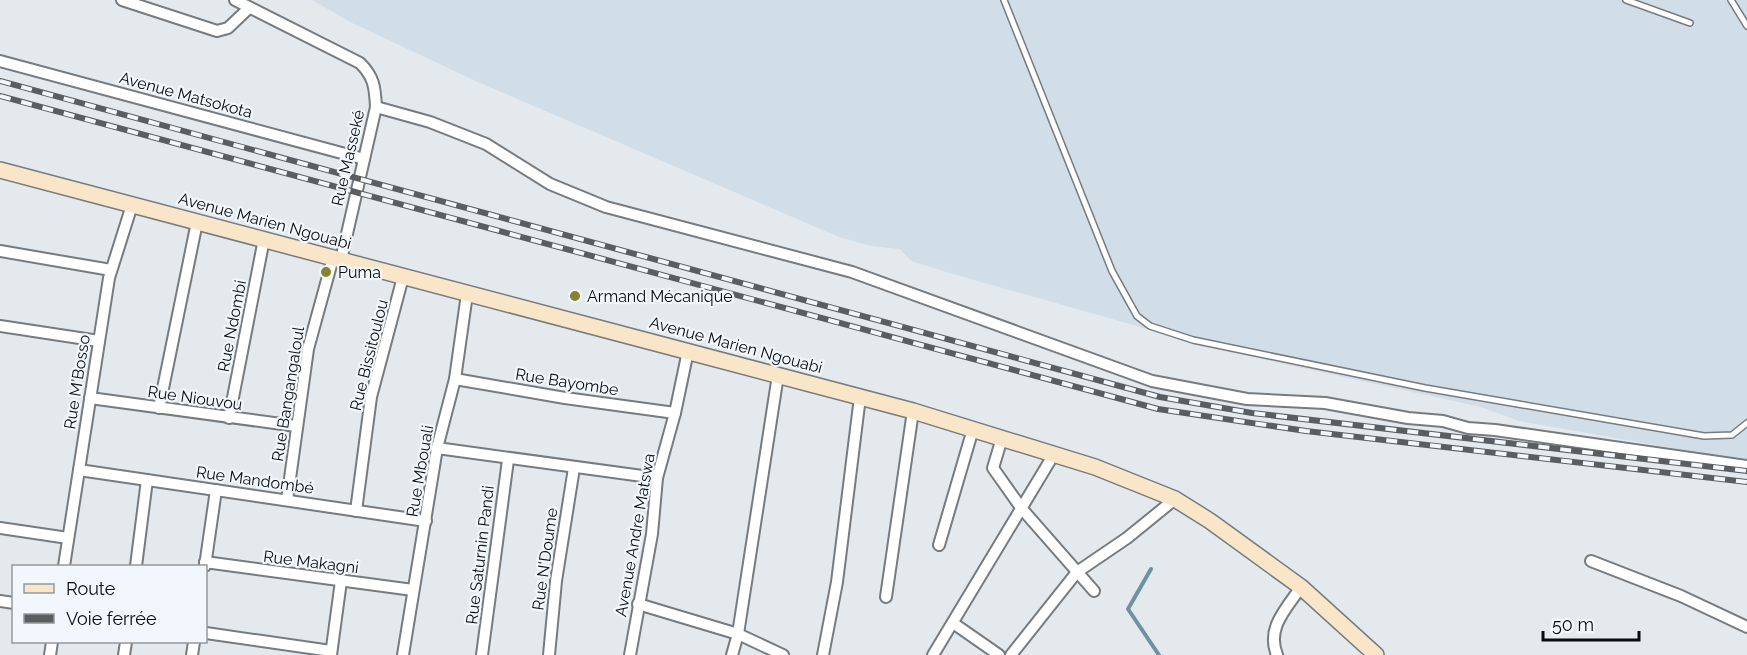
<svg xmlns="http://www.w3.org/2000/svg" width="1747" height="655" viewBox="0 0 1747 655" font-family="Raleway,sans-serif">
  <rect width="100%" height="100%" fill="#e4e9ee"/>
  <!-- built -->
  <path fill="#d1dee8" d="M312,0H1747V461L1519,421L1481,407L1221,350L946,272L911,261L900,249L871,246L839,237L480,83L352,23Z"/>
  <g fill="none" stroke-linecap="round" stroke-linejoin="round">
    <!-- stream -->
    <path stroke="#6e939f" stroke-width="4" d="M1151,569L1128,609L1159,655"/>
    <!-- lane casing -->
    <g stroke="#757b7f" stroke-width="8">
      <g id="lane">
        <path d="M1004,0L1112,271L1137,316L1150,326L1193,340L1425,388L1704,436L1732,435L1747,423"/>
        <path d="M1626,0L1690,23"/>
        <path d="M1731,0L1747,26"/>
      </g>
    </g>
    <!-- street casing -->
    <g stroke="#757b7f" stroke-width="14">
      <g id="street">
        <path d="M122,0L217,31L228,28L249,8"/>
        <path d="M235,0L360,63C374,77 375,87 376,107L341,260"/>
        <path d="M0,61L364,159"/>
        <path d="M376,107L430,122L486,144L550,184L606,207L852,272L1152,381L1247,399L1325,403L1408,418L1443,421L1468,428L1495,430L1747,466"/>
        <path d="M0,251L111,270"/>
        <path d="M0,326L99,341"/>
        <path d="M455,379L565,398L675,413"/>
        <path d="M90,398L296,426"/>
        <path d="M159,408L197,222"/>
        <path d="M229,418L264,239"/>
        <path d="M1002,438L993,468L1022,509L1094,591"/>
        <path d="M437,448L657,478"/>
        <path d="M79,470L426,521"/>
        <path d="M287,500L308,349L333,258"/>
        <path d="M356,511L371,397L403,277"/>
        <path d="M0,528L68,538"/>
        <path d="M939,545L973,429"/>
        <path d="M1591,561L1681,596L1747,627"/>
        <path d="M205,562L413,590"/>
        <path d="M64,566L109,278L132,205"/>
        <path d="M136,566L147,480"/>
        <path d="M205,566L216,490"/>
        <path d="M886,597L913,411"/>
        <path d="M0,601L14,603"/>
        <path d="M638,604L738,634L783,655"/>
        <path d="M953,623L999,655"/>
        <path d="M206,633L331,651"/>
        <path d="M50,655L52,642"/>
        <path d="M124,655L126,642"/>
        <path d="M192,655L194,642"/>
        <path d="M331,655L341,581"/>
        <path d="M403,655L437,448L455,379L467,294"/>
        <path d="M482,655L508,460"/>
        <path d="M549,655L556,581L574,468"/>
        <path d="M630,655L652,534L657,478L675,413L688,351"/>
        <path d="M732,655L738,634L778,375"/>
        <path d="M823,655L837,582L860,397"/>
        <path d="M933,655L1054,454"/>
        <path d="M1011,655L1077,572L1127,538L1175,499"/>
        <path d="M1277,655C1266,628 1286,609 1301,587"/>
      </g>
    </g>
    <!-- secondary casing -->
    <g stroke="#757b7f" stroke-width="18">
      <path id="secondary" d="M0,170L913,411L1095,467L1175,499L1210,521L1301,587L1376,655"/>
    </g>
    <!-- lane -->
    <use href="#lane" stroke="#fff" stroke-width="5"/>
    <!-- street -->
    <use href="#street" stroke="#fff" stroke-width="10"/>
    <!-- secondary -->
    <use href="#secondary" stroke="#f9e6c8" stroke-width="15"/>
    <!-- rail casing -->
    <g stroke="#5b5e61" stroke-width="6">
      <g id="rail">
        <path d="M0,81L1160,397L1252,413L1747,471"/>
        <path d="M0,96L1158,409L1306,431L1747,482"/>
      </g>
    </g>
    <!-- rail -->
    <use href="#rail" stroke="#f1f7fc" stroke-width="4" stroke-dasharray="11" stroke-linecap="butt"/>
  </g>
  <!-- markers -->
  <g fill="#87832c" stroke="#f1f7fc" stroke-width="2">
    <circle cx="326" cy="272" r="6"/>
    <circle cx="575" cy="296" r="6"/>
  </g>
  <g text-anchor="middle" dominant-baseline="central" stroke-width="4.5" stroke-linejoin="round" paint-order="stroke">
    <!-- street labels -->
    <g font-size="16" fill="#0a0b0d" stroke="#f1f7fc">
      <text transform="translate(186 95) rotate(15)">Avenue Matsokota</text>
      <text transform="translate(348 158) rotate(-77)">Rue Masseké</text>
      <text transform="translate(265 221) rotate(15)">Avenue Marien Ngouabi</text>
      <text transform="translate(232 326) rotate(-79)">Rue Ndombi</text>
      <text transform="translate(736 345) rotate(15)">Avenue Marien Ngouabi</text>
      <text transform="translate(369 355) rotate(-76)">Rue Bissitoulou</text>
      <text transform="translate(77 382) rotate(-81)">Rue M'Bosso</text>
      <text transform="translate(567 382) rotate(9)">Rue Bayombe</text>
      <text transform="translate(288 394) rotate(-81)">Rue Bangangaloul</text>
      <text transform="translate(195 398) rotate(8)">Rue Niouvou</text>
      <text transform="translate(420 471) rotate(-80)">Rue Mbouali</text>
      <text transform="translate(255 480) rotate(8)">Rue Mandombé</text>
      <text transform="translate(635 535) rotate(-80)">Avenue Andre Matswa</text>
      <text transform="translate(480 555) rotate(-83)">Rue Saturnin Pandi</text>
      <text transform="translate(545 559) rotate(-82)">Rue N'Doume</text>
      <text transform="translate(311 562) rotate(7)">Rue Makagni</text>
    </g>
    <!-- poi labels -->
    <g font-size="16" fill="#0a0b0d" stroke="#f1f7fc" text-anchor="start">
      <text x="338" y="272">Puma</text>
      <text x="587" y="296">Armand Mécanique</text>
    </g>
  </g>
  <!-- legend -->
  <rect x="12" y="565" width="195" height="78" fill="#f1f7fc" stroke="#95999c" stroke-width="1.5"/>
  <rect x="24" y="584" width="30" height="9" fill="#f9e6c8" stroke="#95999c" stroke-width="1.5"/>
  <text x="66" y="595" font-size="18" fill="#0a0b0d">Route</text>
  <rect x="24" y="614" width="30" height="9" fill="#5b5e61" stroke="#95999c" stroke-width="1.5"/>
  <text x="66" y="625" font-size="18" fill="#0a0b0d">Voie ferrée</text>
  <!-- scale -->
  <path d="M1543 631v9h96v-9" fill="none" stroke="#0a0b0d" stroke-width="3"/>
  <text x="1552" y="631" font-size="18" fill="#0a0b0d" stroke="#f1f7fc" stroke-width="4.5" paint-order="stroke">50 m</text>
</svg>
